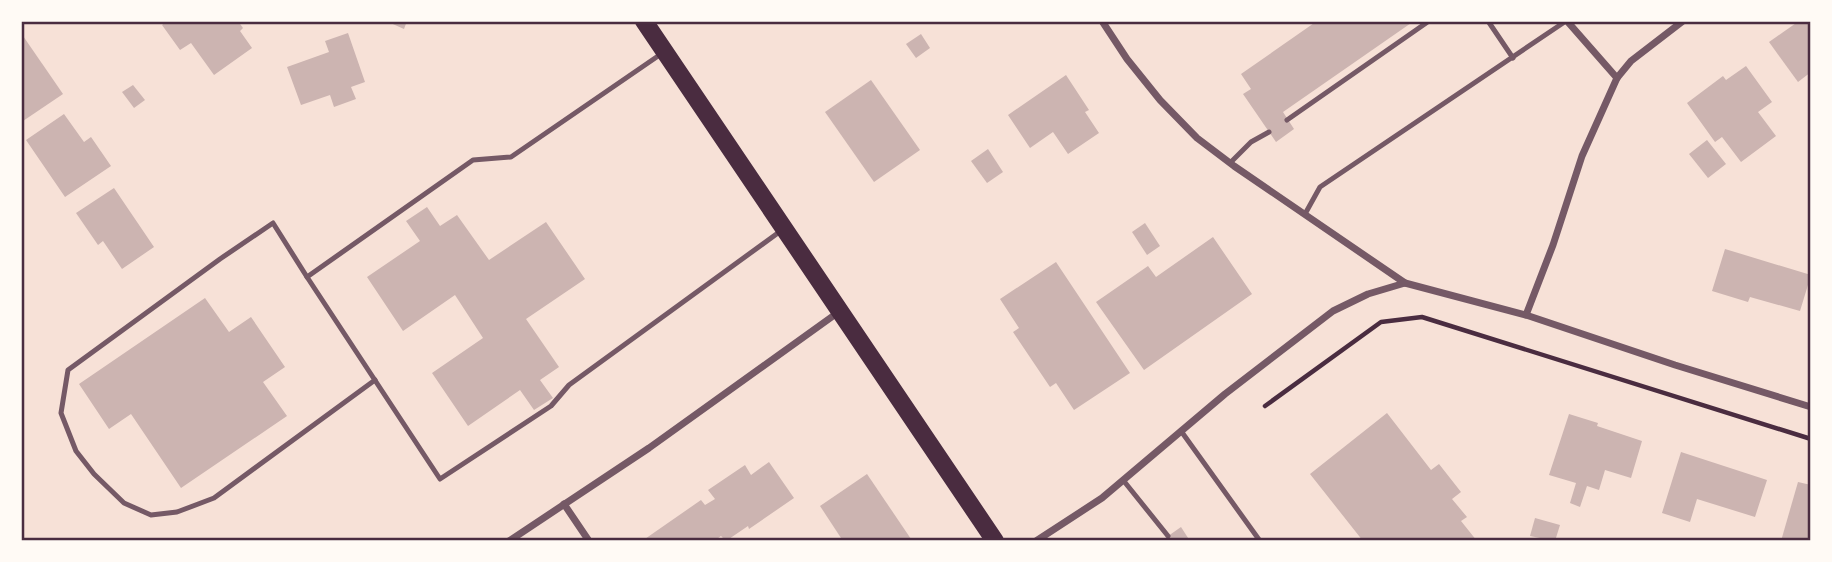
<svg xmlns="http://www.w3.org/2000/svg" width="1832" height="562" viewBox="0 0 1832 562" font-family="'Space Grotesk',sans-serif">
  <rect width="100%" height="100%" fill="#f7e1d7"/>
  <!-- building -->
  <g fill="#ccb4b1">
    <path d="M167,21H238L243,28L240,31L252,48L214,75L191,43L180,50L162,25Z"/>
    <path d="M386,21H407L404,29Z"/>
    <path d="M1317,21H1414L1283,112L1294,129L1276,142L1243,94L1251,89L1241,74Z"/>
    <path d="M1799,21H1811V72L1798,82L1769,42Z"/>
    <path d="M21,33L63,94L23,121L21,118Z"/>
    <path d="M348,33L365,82L351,87L356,99L334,107L330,95L301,105L287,67L329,52L325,41Z"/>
    <path d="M921,34L930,48L916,58L906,44Z"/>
    <path d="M1746,66L1772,102L1758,112L1776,136L1741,162L1722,137L1715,142L1687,103L1723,76L1726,80Z"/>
    <path d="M1066,75L1089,110L1085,112L1099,133L1068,154L1053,132L1030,148L1008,115Z"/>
    <path d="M871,80L920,150L874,182L825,112Z"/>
    <path d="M133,85L145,100L134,108L122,92Z"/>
    <path d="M64,114L84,142L91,137L111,166L65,197L26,140Z"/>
    <path d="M1707,140L1726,164L1708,178L1689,154Z"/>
    <path d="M988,149L1003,172L987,183L971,161Z"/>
    <path d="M114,188L154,247L122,269L103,241L98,245L76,213Z"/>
    <path d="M427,207L440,226L457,215L489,260L546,222L585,279L526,319L559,367L540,380L553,398L534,410L520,390L468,426L432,373L483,338L455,295L403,331L367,277L420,241L406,221Z"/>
    <path d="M1145,223L1160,246L1147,255L1132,232Z"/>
    <path d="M1213,237L1252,294L1144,370L1096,302L1148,266L1156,277Z"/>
    <path d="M1725,249L1811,275L1800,311L1750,297L1748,302L1712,291Z"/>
    <path d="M1056,262L1130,373L1074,410L1056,383L1050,387L1013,332L1019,328L1000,299Z"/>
    <path d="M205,298L229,332L251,317L285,367L263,382L287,416L181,488L131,414L109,429L79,384Z"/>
    <path d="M1387,413L1431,470L1439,464L1461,492L1452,499L1467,517L1461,521L1477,541H1363L1310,474Z"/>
    <path d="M1569,414L1598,423L1597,426L1642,441L1631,478L1605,470L1599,490L1587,486L1580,507L1570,503L1576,483L1549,475Z"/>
    <path d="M1681,452L1767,480L1755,517L1697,499L1690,522L1662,513Z"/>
    <path d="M769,462L794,498L749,529L748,526L726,541L721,536L714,541H642L701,500L705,505L715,499L708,490L745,465L751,475Z"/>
    <path d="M867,474L911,539L909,541H843L820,506Z"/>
    <path d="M1798,482L1811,485V541H1781Z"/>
    <path d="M1535,518L1560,525L1555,541L1530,536Z"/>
    <path d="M1181,527L1190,541H1161Z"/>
  </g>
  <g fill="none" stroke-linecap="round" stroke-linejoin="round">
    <!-- path -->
    <path stroke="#4a2c40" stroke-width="4.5" d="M1265,406L1381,322L1422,317L1811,439"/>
    <!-- service -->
    <g stroke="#755966" stroke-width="5">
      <path d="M1488,21L1513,58"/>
      <path d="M661,54L511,157L473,160L307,277L440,479L551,406L569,385L782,230"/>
      <path d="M1287,120L1429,21"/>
      <path d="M1230,163L1251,142L1269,132"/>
      <path d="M1305,214L1320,187L1566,21"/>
      <path d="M307,277L273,223L220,259L68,370L61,413L76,451L94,474L124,503L151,515L177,512L214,498L375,380"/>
      <path d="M1181,431L1260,541"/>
      <path d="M1123,480L1168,536"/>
    </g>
    <!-- minor -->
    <g stroke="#755966" stroke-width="7">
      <path d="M1102,21L1127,59L1160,100L1197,138L1234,166L1405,283"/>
      <path d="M1567,21L1617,78"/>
      <path d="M1526,315L1553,245L1582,156L1617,78L1631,61L1683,21"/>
      <path d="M564,504L589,541"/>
      <path d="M509,541L649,448L840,311"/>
      <path d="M1036,541L1102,498L1225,394L1333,311L1368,294L1405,283L1526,315L1675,365L1811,407"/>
    </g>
    <!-- primary -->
    <path stroke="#4a2c40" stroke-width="18" d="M644,21L995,541"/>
  </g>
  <!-- border -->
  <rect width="1832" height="562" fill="none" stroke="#fffaf5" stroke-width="46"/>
  <rect x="23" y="23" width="1786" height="516" fill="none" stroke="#4a2c40" stroke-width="2.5"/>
</svg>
